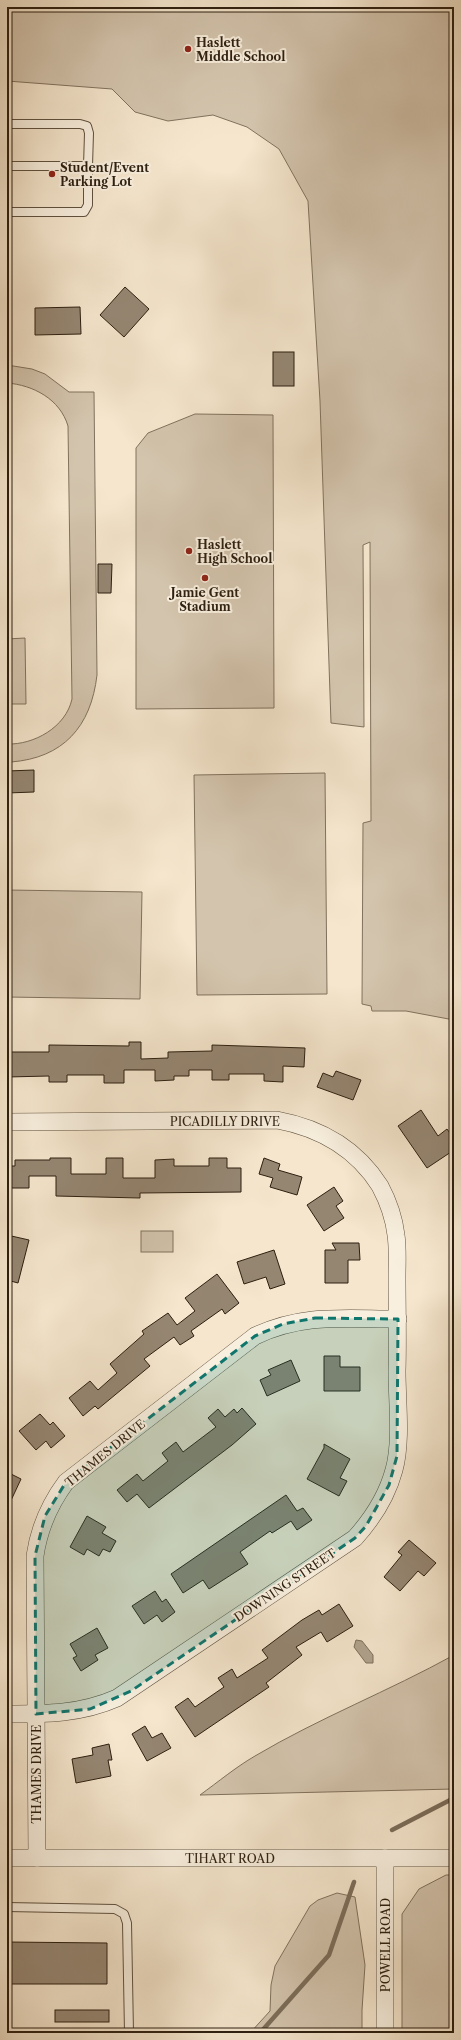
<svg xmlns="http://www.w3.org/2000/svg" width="461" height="2040" viewBox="0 0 461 2040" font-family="'Libre Caslon Text',serif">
  <rect width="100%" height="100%" fill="#f5e6cd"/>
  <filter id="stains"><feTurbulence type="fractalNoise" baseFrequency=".005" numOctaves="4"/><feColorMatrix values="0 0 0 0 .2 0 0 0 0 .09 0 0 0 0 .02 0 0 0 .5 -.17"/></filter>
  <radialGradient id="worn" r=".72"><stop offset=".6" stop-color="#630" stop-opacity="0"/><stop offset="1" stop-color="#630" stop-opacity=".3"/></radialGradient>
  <!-- green -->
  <g fill="#d3c4ad" stroke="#80725e">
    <path d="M7,7H454V1020L406,1011H372L371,1006L362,1004L363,823L371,821L370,542L363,545L364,727L331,723L320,401L308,201L279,149L247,127L213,115L168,121L135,112L112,89L7,81Z"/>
    <path d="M7,365L32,369L45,374L69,392H94L97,675C91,727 63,758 11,762H7V744C34,745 66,727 72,699L68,426C60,399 33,385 7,383Z"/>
    <path d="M195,414L273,415L274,708L136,709V448L148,433Z"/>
    <path d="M25,638L26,704H7V639Z"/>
    <path d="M325,773L327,994L197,995L194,775Z"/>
    <path d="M7,890L142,892L140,999L7,997Z"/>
    <rect x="141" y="1231" width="32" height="21"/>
    <path d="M454,1655V1789L200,1795C218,1782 236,1767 255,1756C319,1718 389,1691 454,1655Z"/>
    <path d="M446,1875H454V2033H402V1914L419,1889Z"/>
    <path d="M337,1893L355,1897L365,1965L362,2010V2033H250L270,2011L271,1985L275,1966L310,1906L318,1900Z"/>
  </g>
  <!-- water -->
  <path fill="#b1a28d" stroke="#7c6e5b" d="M356,1640L362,1641L373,1655V1663H366L354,1647Z"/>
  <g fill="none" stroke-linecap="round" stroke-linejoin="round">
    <!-- stream -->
    <g stroke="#7c6e5b" stroke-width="4.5">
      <path d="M392,1830L454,1798"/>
      <path d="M260,2033L329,1955L354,1882"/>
    </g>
  </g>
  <!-- building -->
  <g fill="#958672" stroke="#2d1f10">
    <path d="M125,287L149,309L124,337L100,315Z"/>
    <path d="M80,307L81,334L35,335V308Z"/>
    <rect x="273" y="352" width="21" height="34"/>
    <path d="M98,564H112L111,593H98Z"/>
    <path d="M34,770V792L7,793V771Z"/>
    <path d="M129,1042H141V1059L168,1058V1052L212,1051V1045L305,1048L304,1067L283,1066V1082L264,1081V1074H229V1080H212V1070H189V1076H174V1080L155,1081V1070H124V1083H104V1075H67V1082H49V1076L7,1077V1052H49V1045L129,1046Z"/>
    <path d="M336,1071L361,1080L353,1100L317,1087L323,1073L333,1077Z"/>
    <path d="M421,1110L438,1136L447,1129L454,1139V1150L427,1168L398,1126Z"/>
    <path d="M50,1158H71V1174H106V1158H123V1178H155V1160L174,1159V1166H209V1158H227V1168H241V1192L140,1193V1198L56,1196V1176H29V1188H7V1166H15V1160H50Z"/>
    <path d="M264,1158L280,1164L278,1170L302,1177L297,1195L270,1187L273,1178L259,1174Z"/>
    <path d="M334,1187L343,1201L336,1206L344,1218L324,1231L307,1205Z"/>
    <path d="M7,1235L29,1240L18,1283L7,1280Z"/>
    <path d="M332,1243H359L360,1260H348V1283H325V1250H336Z"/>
    <path d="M274,1250L285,1284L270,1289L266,1277L244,1284L237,1262Z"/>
    <path d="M217,1274L239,1303L225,1314L222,1309L191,1331L194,1336L180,1345L174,1337L144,1359L150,1366L98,1409L95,1406L83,1416L69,1398L90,1381L98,1390L117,1373L110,1364L144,1334L142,1331L168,1313L177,1325L195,1311L185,1298Z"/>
    <path d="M324,1356H340V1367H360V1391H324Z"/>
    <path d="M291,1360L300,1381L267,1396L260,1380L271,1375L268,1370Z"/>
    <path d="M242,1408L256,1424L232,1445L149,1508L137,1494L127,1502L117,1490L137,1474L143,1481L168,1461L162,1453L176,1442L183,1452L216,1427L208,1418L218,1409L225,1417L234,1409L237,1413Z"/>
    <path d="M40,1414L50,1425L53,1422L65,1436L51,1448L46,1441L36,1450L19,1431Z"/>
    <path d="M324,1444L350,1459L340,1478L347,1481L339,1496L307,1479L324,1448Z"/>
    <path d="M7,1472L21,1479L7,1509Z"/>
    <path d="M286,1495L297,1511L303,1508L312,1520L297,1530L291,1521L272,1533L270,1531L240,1552L248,1564L209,1589L203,1580L183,1593L171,1574Z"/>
    <path d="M87,1516L106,1527L102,1533L116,1541L110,1552L103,1549L99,1556L87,1549L84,1555L70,1547Z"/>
    <path d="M409,1540L436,1563L424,1576L418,1571L400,1591L384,1577L402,1555L398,1552Z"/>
    <path d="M155,1591L162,1602L166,1599L175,1612L162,1622L157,1615L144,1624L132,1606Z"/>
    <path d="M339,1604L353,1626L327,1642L321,1632L296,1647L302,1655L266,1683L269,1687L195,1737L175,1707L188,1698L195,1707L224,1687L218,1678L232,1669L237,1678L268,1658L262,1650L302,1620L319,1610L322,1615Z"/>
    <path d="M97,1628L108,1648L95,1655L98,1660L81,1671L73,1658L77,1656L70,1644Z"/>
    <path d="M145,1726L152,1738L162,1733L171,1748L147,1761L132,1734Z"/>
    <path d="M109,1744L112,1760H108L111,1776L76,1783L72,1759L93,1755L92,1748Z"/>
    <path d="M7,1942L107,1943V1984H7Z"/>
    <rect x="55" y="2010" width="54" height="12"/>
  </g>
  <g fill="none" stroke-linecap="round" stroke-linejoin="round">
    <!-- service casing -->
    <g stroke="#5f513f" stroke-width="10">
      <g id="service">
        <path d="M7,124H80L87,126L89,133L88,166H7"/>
        <path d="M7,212H84L88,205V166"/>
        <path d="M7,1907L115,1909L124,1914L127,1923L129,2033"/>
      </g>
    </g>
    <!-- minor casing -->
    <g stroke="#5f513f" stroke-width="18">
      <g id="minor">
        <path d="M7,1122L277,1120C320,1128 356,1148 380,1186C388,1201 394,1218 396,1235C398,1248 397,1263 397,1277C397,1308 398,1340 397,1371C397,1402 402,1441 394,1470C387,1496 373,1518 355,1538L117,1698C81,1714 46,1714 7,1714"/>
        <path d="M7,1858H454"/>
        <path d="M37,1858L35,1556C39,1528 49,1505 66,1482L255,1336C304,1313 345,1319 398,1319"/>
        <path d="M385,2033V1858"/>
      </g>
    </g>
    <!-- service -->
    <use href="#service" stroke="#f8efde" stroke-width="8"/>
    <!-- minor -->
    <use href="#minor" stroke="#f8efde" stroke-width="17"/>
  </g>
  <!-- marked area -->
  <path fill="#0f766e" fill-opacity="0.2" stroke="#0f766e" stroke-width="3" stroke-dasharray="8 5" stroke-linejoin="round" d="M315,1318L398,1319L397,1456L389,1485L366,1526L355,1538L131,1691L90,1709L36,1714L35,1556L45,1516L66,1482L255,1336L283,1324Z"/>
  <!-- markers -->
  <g fill="#8f2418" stroke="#f8efde" stroke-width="1.5">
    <circle cx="188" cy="49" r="4"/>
    <circle cx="52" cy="174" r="4"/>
    <circle cx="189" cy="551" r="4"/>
    <circle cx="205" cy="578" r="4"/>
  </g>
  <g text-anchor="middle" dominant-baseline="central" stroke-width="4" stroke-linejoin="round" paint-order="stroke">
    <!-- poi labels -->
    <g font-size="12" font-weight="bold" fill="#2d1f10" stroke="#f8efde" text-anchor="start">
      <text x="196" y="42">Haslett<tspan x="196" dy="14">Middle School</tspan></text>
      <text x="60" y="167">Student/Event<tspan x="60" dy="14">Parking Lot</tspan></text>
      <text x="197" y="544">Haslett<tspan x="197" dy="14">High School</tspan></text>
      <text x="205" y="592" text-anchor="middle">Jamie Gent<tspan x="205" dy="14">Stadium</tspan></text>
    </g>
    <!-- street labels -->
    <g font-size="12" fill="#2d1f10" stroke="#f8efde">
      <text x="225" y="1121">PICADILLY DRIVE</text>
      <text transform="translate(105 1453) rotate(-39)">THAMES DRIVE</text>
      <text transform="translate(285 1585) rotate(-34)">DOWNING STREET</text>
      <text transform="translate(36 1774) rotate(-90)">THAMES DRIVE</text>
      <text x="230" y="1858">TIHART ROAD</text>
      <text transform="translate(385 1945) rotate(-90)">POWELL ROAD</text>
    </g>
  </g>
  <!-- margin -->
  <rect width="461" height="2040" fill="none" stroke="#f5e6cd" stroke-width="24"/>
  <rect x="8" y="8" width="445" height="2024" fill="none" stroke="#2d1f10" stroke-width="2"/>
  <rect x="12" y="12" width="437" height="2016" fill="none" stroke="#2d1f10"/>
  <rect width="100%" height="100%" filter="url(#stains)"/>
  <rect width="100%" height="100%" fill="url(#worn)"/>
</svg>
